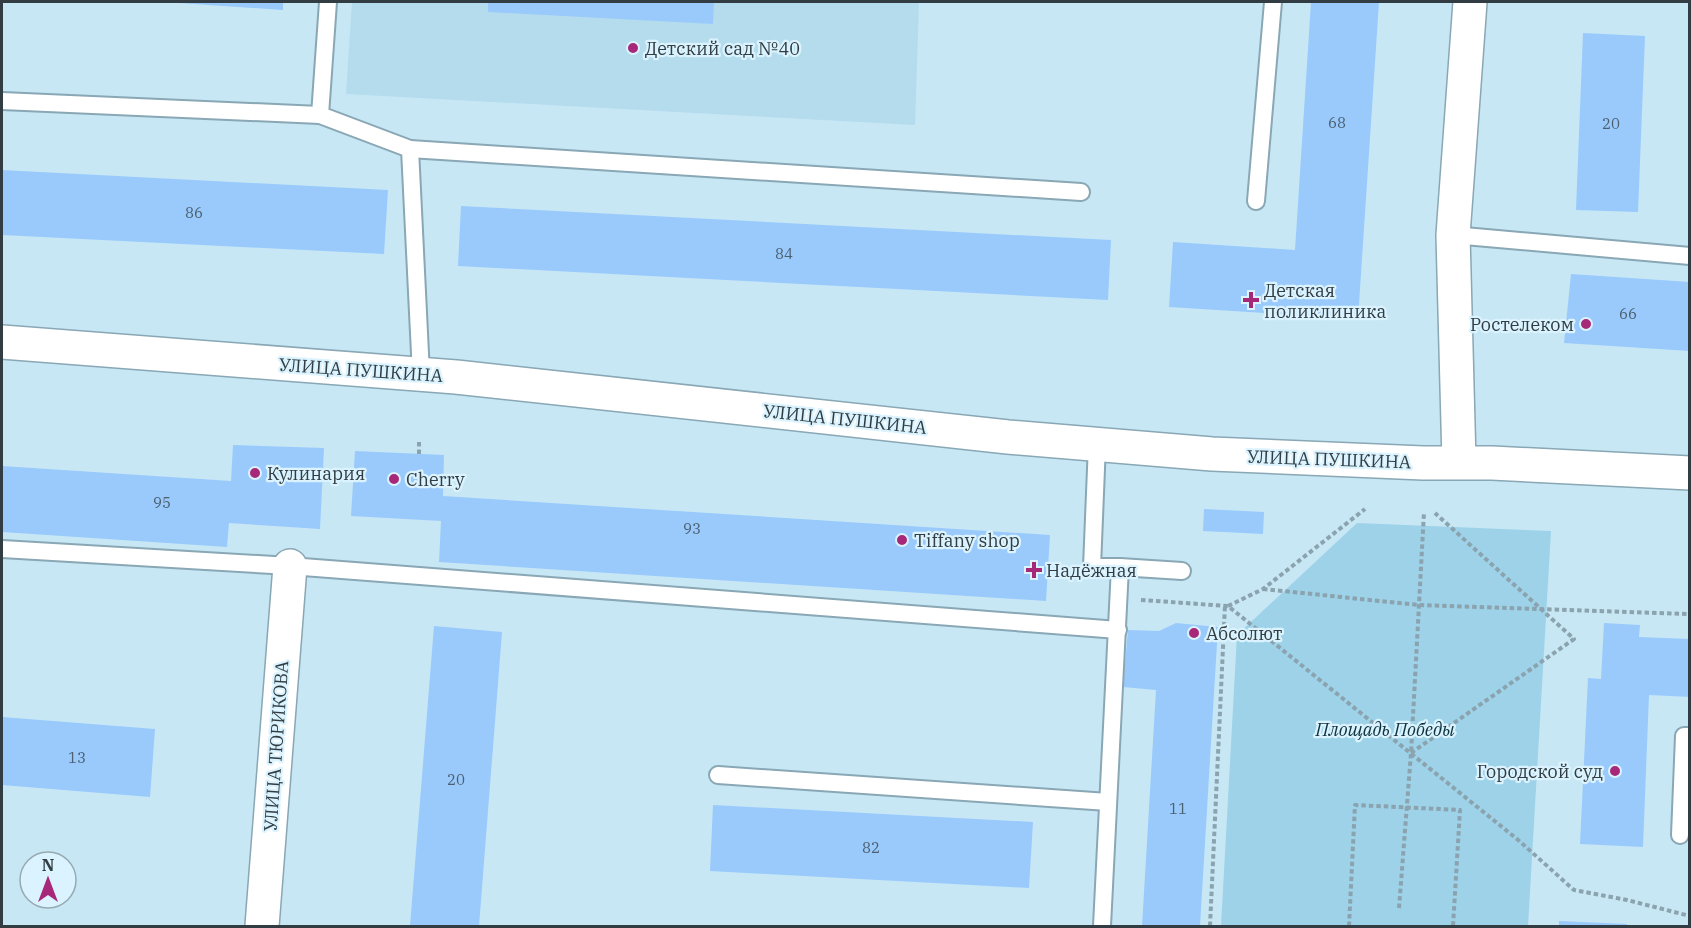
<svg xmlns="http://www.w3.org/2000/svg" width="1691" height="928" viewBox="0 0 1691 928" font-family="'IBM Plex Serif',serif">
  <rect width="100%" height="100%" fill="#c7e7f5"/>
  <!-- built -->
  <path fill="#b4dced" d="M352,2H919L915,125L346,94Z"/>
  <!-- green -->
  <path fill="#9dd2e8" d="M1357,523L1551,531L1528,926H1221L1237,635Z"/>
  <!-- building -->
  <g fill="#9acafc">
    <path d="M179,2H283V10L179,3Z"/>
    <path d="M488,2H714L713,24L488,12Z"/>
    <path d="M1311,2H1379L1358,319L1169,307L1173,242L1295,250Z"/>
    <path d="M1583,33L1645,36L1638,212L1576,210Z"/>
    <path d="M2,170L388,190L384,254L2,235Z"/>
    <path d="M461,206L1111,240L1108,300L458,266Z"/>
    <path d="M1571,274L1690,282V351L1564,343Z"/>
    <path d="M233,445L324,448L320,529L229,523L227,547L2,532V466L231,481Z"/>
    <path d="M355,451L444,455L443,496L1050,535L1046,601L439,562L441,521L351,516Z"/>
    <path d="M1204,509L1264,512L1263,534L1203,531Z"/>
    <path d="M1176,623L1218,627L1200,926H1142L1156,690L1123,687L1128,630L1159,631Z"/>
    <path d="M1604,623L1640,625L1639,637L1690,639V697L1649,695L1643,847L1580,844L1588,678L1601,679Z"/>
    <path d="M434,626L502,632L479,926H410Z"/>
    <path d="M2,717L155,729L150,797L2,785Z"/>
    <path d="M713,805L1033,822L1029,888L710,871Z"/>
    <path d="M1559,921L1627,924V926H1559Z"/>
  </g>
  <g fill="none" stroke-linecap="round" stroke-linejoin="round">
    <!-- service casing -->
    <g stroke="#89a7b4" stroke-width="20">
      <g id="service">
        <path d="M328,2L320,115L410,149L421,374"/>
        <path d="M2,101L320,115"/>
        <path d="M410,149L1081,192"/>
        <path d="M1256,201L1273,2"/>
        <path d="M1453,235L1690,256"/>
        <path d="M1097,444L1092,567H1120L1182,571"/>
        <path d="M2,549L290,566L1118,630"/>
        <path d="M718,775L1108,802"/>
        <path d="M1680,835L1684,736H1690"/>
        <path d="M1102,926L1120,567"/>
      </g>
    </g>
    <!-- minor casing -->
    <g stroke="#89a7b4" stroke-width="36">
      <g id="minor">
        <path d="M1459,462L1453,235L1470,2"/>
        <path d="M262,926L290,566"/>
      </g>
    </g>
    <!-- tertiary casing -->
    <g stroke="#89a7b4" stroke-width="36">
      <path id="tertiary" d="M2,342L456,377L1008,437L1212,454L1423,463H1492L1690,473"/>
    </g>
    <!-- path -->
    <g stroke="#8ba3ae" stroke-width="4" stroke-dasharray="4.5 3" stroke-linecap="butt">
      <path d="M419,442V454"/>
      <path d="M1263,589L1419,605L1690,614"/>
      <path d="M1141,600L1228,606L1517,839L1574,890L1627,900L1690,916"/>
      <path d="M1228,606L1263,589L1365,509"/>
      <path d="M1411,753L1574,639L1435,513"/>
      <path d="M1399,908L1411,753L1424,512"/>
      <path d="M1210,926L1225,605"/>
      <path d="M1349,926L1355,805L1460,810L1453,926"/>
    </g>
    <!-- service -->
    <use href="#service" stroke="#fff" stroke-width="16"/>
    <!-- minor -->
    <use href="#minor" stroke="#fff" stroke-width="33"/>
    <!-- tertiary -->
    <use href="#tertiary" stroke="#fff" stroke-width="33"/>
  </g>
  <!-- markers -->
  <g fill="#a72879" stroke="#daf3fe" stroke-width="2">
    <circle cx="633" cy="48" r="6"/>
    <path d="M1248 291h6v6h6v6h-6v6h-6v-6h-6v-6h6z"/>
    <circle cx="1586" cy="324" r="6"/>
    <circle cx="255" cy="473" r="6"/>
    <circle cx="394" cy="479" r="6"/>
    <circle cx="902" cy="540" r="6"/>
    <path d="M1031 561h6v6h6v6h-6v6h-6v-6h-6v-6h6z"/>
    <circle cx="1194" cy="633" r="6"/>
    <circle cx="1615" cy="771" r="6"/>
  </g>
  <g text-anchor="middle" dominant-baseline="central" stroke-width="4.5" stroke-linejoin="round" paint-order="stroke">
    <!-- number labels -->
    <g font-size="15" fill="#4b6071">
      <text x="1337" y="122">68</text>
      <text x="1611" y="123">20</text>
      <text x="194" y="212">86</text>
      <text x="784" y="253">84</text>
      <text x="1628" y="313">66</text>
      <text x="162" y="502">95</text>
      <text x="692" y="528">93</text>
      <text x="77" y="757">13</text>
      <text x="456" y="779">20</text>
      <text x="1178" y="808">11</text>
      <text x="871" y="847">82</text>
    </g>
    <!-- poi labels -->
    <g font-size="18" fill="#313d43" stroke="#daf3fe" text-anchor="start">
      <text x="645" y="48">Детский сад №40</text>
      <text x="1264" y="290">Детская<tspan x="1264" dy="21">поликлиника</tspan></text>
      <text x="1574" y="324" text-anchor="end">Ростелеком</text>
      <text x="267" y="473">Кулинария</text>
      <text x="406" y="479">Cherry</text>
      <text x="914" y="540">Tiffany shop</text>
      <text x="1046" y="570">Надёжная</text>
      <text x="1206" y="633">Абсолют</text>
      <text x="1603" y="771" text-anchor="end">Городской суд</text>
    </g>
    <!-- street labels -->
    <g font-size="18" fill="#313d43" stroke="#daf3fe">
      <text transform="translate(361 370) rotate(4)">УЛИЦА ПУШКИНА</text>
      <text transform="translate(845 419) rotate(6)">УЛИЦА ПУШКИНА</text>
      <text transform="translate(1329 459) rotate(2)">УЛИЦА ПУШКИНА</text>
      <text transform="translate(276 746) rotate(-86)">УЛИЦА ТЮРИКОВА</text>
    </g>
    <!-- park labels -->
    <g font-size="18" font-style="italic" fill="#0e323f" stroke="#daf3fe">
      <text x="1385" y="729">Площадь Победы</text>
    </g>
  </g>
  <!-- border -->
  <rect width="1691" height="928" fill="none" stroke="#313d43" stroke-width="6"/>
  <!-- north arrow -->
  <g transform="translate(48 880)"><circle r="28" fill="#daf3fe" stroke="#96aab3" stroke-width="1.5"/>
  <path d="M0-4.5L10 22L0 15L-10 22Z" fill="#a72879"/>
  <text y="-9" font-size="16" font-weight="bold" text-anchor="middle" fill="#313d43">N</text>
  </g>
</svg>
